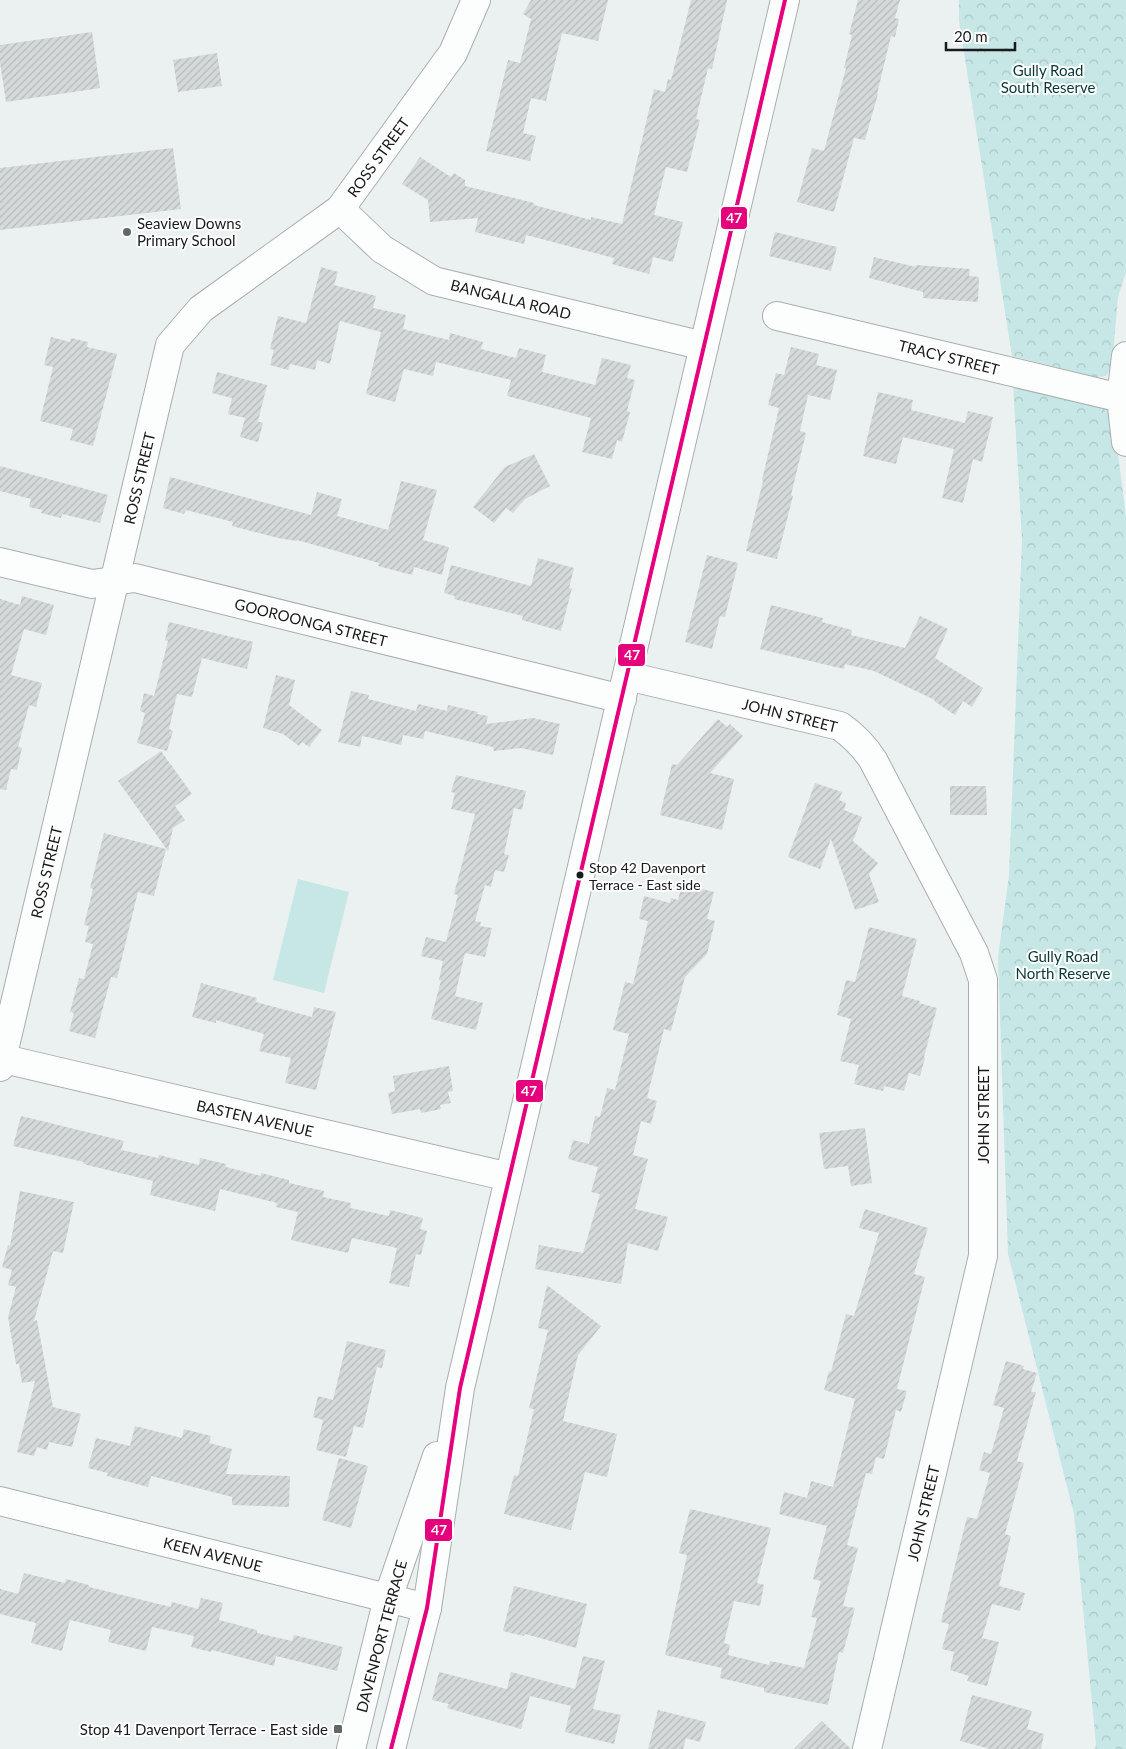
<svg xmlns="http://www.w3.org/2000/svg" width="1126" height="1749" viewBox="0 0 1126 1749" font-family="Lato,sans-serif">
  <defs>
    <pattern id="park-crowns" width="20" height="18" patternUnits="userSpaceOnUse" patternTransform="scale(1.25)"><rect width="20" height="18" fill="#c6e7e6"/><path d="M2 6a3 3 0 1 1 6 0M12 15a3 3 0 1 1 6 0" fill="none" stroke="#a9c6c5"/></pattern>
    <pattern id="building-hatch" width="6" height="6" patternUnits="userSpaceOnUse" patternTransform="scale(1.25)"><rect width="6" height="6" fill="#d5d9d9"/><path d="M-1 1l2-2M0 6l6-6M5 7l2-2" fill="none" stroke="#b6baba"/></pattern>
  </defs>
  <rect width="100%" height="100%" fill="#ebf1f0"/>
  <!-- park -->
  <g fill="url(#park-crowns)">
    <path d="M959,0H1126V272L1118,297L1112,367L1106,376L1096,377L1012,356L959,21Z"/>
    <path d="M1013,384L1112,408L1126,516V1749H1095L1096,1745L1074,1514L1008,1254L998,957L1009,875L1022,540Z"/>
  </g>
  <!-- garden -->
  <path fill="#c6e7e6" d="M298,879L349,892L324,993L273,980Z"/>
  <!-- building -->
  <g fill="url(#building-hatch)">
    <path d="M531,0H608L598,41L562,33L546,101L531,98L523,133L536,136L530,161L486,151L508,60L520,63L531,19L523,14Z"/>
    <path d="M691,0H727L712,69L708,68L696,119L700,120L687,172L666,167L654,215L683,222L673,262L653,257L649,274L612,264L614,258L526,235L524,244L475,232L478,218L430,222L428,200L402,184L420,157L451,177L454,173L465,180V186L534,203V205L591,220V217L622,224L654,89L665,92L668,79L671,80Z"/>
    <path d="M858,0H900L895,18L899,19L895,37L891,36L877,94H878L865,140L854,138L834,212L797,202L812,148L824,151L846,68H844L852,35L849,34Z"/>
    <path d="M92,32L100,88L6,102L0,63V45Z"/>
    <path d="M217,53L222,86L178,92L173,60Z"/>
    <path d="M173,148L181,209L0,230V168Z"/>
    <path d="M775,232L837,247L831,271L769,256Z"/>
    <path d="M874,257L916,267V265L970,269L969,276L979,277L978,302L923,298V292L869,278Z"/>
    <path d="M321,267L338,272L334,285L376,296L373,308L406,315L403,329L449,340L450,333L483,342L481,349L516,358L519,348L546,355L542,372L595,385L602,358L631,365L627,378L635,380L627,411L630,412L622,442L617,440L612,459L582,452L591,418L507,396L511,380L436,362L433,376L404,369L395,402L366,394L381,332L340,321L330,364L317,360L315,370L290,364L288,370L270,365L274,350L270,349L278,316L306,323Z"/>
    <path d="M51,337L70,342L71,338L88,342L87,347L117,354L93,446L70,440L73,429L40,421L53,367L44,365Z"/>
    <path d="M791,347L819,354L816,365L837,370L830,400L808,395L800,431L806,433L791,495L793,496L777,559L746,551L763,481L762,480L779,408L768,405L776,373L784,375Z"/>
    <path d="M217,372L267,385L258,421L253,420L263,423L258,442L240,437L245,418L228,414L232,398L212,393Z"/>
    <path d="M878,392L913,400L911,410L965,423L968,411L993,417L982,462L973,459L963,503L942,498L954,449L903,437L896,464L863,456Z"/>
    <path d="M534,454L550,486L525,499L513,513L506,508L494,523L473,507L505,467Z"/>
    <path d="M0,466L108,495L100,523L62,514L61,518L41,513L42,510L29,507L31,499L0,491Z"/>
    <path d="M170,477L311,515L317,492L342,499L337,516L388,530L401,481L437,490L423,540L449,547L442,575L414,567L412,575L378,566L379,563L297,540V541L278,538L232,526L233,522L186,510L184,514L163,508Z"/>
    <path d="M707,555L738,563L725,617L720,616L712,649L685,642Z"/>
    <path d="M538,558L574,568L569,588H572L561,631L522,620L523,616L454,599L455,596L444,593L451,565L531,586Z"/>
    <path d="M22,596L54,605L46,635L24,629L11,675L42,683L36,707L29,705L18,747L22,748L17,770L11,769L6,790L0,789V599L20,605Z"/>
    <path d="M771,605L823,618L822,622L852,630L851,635L905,648L920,616L948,629L935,658L983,688L972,707L963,701L955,715L934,701L935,700L874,671L845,664L844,669L760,649Z"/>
    <path d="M169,622L253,642L247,669L202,658L192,697L177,694L169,729L173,731L167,751L137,743L145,713L140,711L144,693L154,696L168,641L165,640Z"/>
    <path d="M276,675L295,680L289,705L322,730L309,747L302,742L299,746L283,734L263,728Z"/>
    <path d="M351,691L369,695L368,699L416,711L418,704L447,711L448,705L478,712L477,714L488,716L486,724L533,718L560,724L553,755L521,748L494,751L493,747L425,731L423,739L403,735L401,745L362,736L360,747L338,742Z"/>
    <path d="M718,719L727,727L730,724L743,736L710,773L734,779L722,830L660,815L672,764L677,765Z"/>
    <path d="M161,751L192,794L175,806L185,820L173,828L168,851L118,781Z"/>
    <path d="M456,775L526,791L522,810L514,808L504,854L509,855L504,872L495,870L491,887L485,885L475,921L481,922L480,926L492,928L485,957L465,953L455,996L483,1003L476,1030L431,1019L441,980H439L443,961L421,956L426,937L446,942L458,895L454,894L475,814L451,809L455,793L451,792Z"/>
    <path d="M815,783L842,792L839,800L846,803L844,810L862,817L853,841L878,863L869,874L879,902L855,910L831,839L820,869L788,857Z"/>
    <path d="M950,786H986L987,815H950Z"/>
    <path d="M104,833L166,849L154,896L138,892L117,978L111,977L95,1038L69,1031L74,1013L70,1012L79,978L84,979L93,944L85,942L89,926L84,925L93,889L90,888Z"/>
    <path d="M682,884L714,892L707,919L715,921L707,954L685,977L671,1031L664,1029L647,1098L657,1101L651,1124L641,1121L633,1155L648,1159L635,1209L668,1217L658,1251L628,1243L621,1284L535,1269L539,1245L583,1253L600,1194L591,1192L598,1167L568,1159L573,1140L589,1144L595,1116L600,1117L607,1088L615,1090L629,1034L613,1030L625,982L633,984L648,921L639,919L644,896L670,903L671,898L678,900Z"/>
    <path d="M869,927L917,939L902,996L920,1001L919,1003L937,1008L924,1057L925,1058L920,1076L909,1073L904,1091L884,1086L883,1091L854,1084L859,1065L840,1061L851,1019L837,1015L846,980L855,982Z"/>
    <path d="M201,983L257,998L256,1002L312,1017L314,1007L336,1012L316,1090L285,1083L291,1058L259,1051L264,1034L216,1020V1023L192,1017Z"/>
    <path d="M449,1066L453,1091L448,1092L451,1103L440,1105L441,1109L421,1113L420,1109L392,1114L388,1093L395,1091L393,1076Z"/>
    <path d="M21,1116L124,1141L121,1150L158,1158L159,1155L199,1165L200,1158L226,1164V1167L261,1176V1173L289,1180V1183L324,1191L323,1197L351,1203L350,1208L389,1216L390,1210L423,1218L420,1229L427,1231L421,1255L416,1254L409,1287L389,1283L397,1248L352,1238L348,1253L291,1240L298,1212L276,1207L277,1203L220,1189L215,1211L150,1195L153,1181L83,1164L84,1162L13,1146Z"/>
    <path d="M865,1128L872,1183L851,1186L848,1166L824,1169L819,1133Z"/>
    <path d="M20,1191L74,1202L63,1253L53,1251L34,1321L37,1320L53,1407L81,1414L72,1447L49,1442L47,1450L37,1447L34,1456L17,1452L35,1381L22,1383L19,1364H16L8,1317L16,1287L8,1285L12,1270L2,1267L8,1245L10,1246Z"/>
    <path d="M865,1209L928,1228L914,1274L925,1277L897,1389L907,1391L901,1412L896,1410L884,1459L876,1457L872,1474L866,1473L847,1545L858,1548L843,1606L855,1608L843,1653L839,1652L828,1705L764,1692V1688L720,1678L722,1668L665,1655L687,1555L679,1553L690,1509L771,1528L757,1583L764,1585L760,1606L734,1601L724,1643L730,1645L728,1655L769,1665L770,1661L804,1668L817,1618L811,1617L821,1581L813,1579L827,1526L779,1514L784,1492L807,1498L811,1481L833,1487L855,1399L824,1390L829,1371L831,1372L846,1314L854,1316L879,1233L859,1228Z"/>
    <path d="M547,1285L601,1326L578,1355L563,1421L617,1434L607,1477L585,1472L571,1530L504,1514L514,1475L518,1476L534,1409L529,1408L548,1330L538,1328Z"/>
    <path d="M347,1341L386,1350L382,1368L377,1367L363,1428L354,1426L346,1457L316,1450L323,1420L313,1417L318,1396L333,1400Z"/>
    <path d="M1006,1361L1024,1366L1023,1369L1037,1373L1031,1392H1036L1017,1461L1024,1463L1005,1534L1011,1536L999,1586L1025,1593L1020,1611L992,1604L982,1638L999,1642L987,1686L967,1681L969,1676L950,1670L954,1652L942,1649L949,1624L941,1622L967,1517L977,1519L990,1473L979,1470L984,1452L991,1454L1004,1408L993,1405Z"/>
    <path d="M135,1426L182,1438L184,1429L211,1436L209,1443L232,1449L226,1474L290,1476L289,1507L232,1505V1497L151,1476L148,1487L107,1476L108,1473L88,1468L96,1438L130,1446Z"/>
    <path d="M339,1458L368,1466L351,1528L322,1520Z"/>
    <path d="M24,1573L65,1583L66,1579L89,1585V1587L171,1607L172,1602L198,1609L201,1598L223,1603L219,1620L257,1630V1633L292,1641L294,1635L343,1647L337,1671L276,1656L274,1666L212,1650L211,1652L191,1647L194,1636L152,1627L146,1651L108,1642L111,1630L70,1620L62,1651L31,1643L36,1623L0,1614V1589L18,1594Z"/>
    <path d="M514,1586L587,1604L576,1648L525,1634L524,1636L503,1631Z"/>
    <path d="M583,1656L605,1661L593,1709L621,1715L614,1744L565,1732L571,1706L530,1696L521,1729L447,1708L449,1704L432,1700L439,1672L507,1689L511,1672L575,1689Z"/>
    <path d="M972,1695L1032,1711L1027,1729L1044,1734L1041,1749H990L960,1741Z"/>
    <path d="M658,1710L706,1722L700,1742L686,1738L683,1749H648Z"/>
    <path d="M822,1721L851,1749H794Z"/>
  </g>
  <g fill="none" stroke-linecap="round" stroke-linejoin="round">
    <!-- street casing -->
    <g stroke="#aaaeae" stroke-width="30">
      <g id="street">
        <path d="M340,209L382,249L434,281L704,346"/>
        <path d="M777,316L1121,398"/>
        <path d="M1126,356L1121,398L1126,442"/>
        <path d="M0,562L92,584L135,578L622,699"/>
        <path d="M627,676L840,726C854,736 864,746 873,760L974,953L983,980V1256L867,1749"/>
        <path d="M0,1058L509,1177"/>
        <path d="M0,1067L170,345L201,309L340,209L453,53L476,0"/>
        <path d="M0,1501L427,1608"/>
        <path d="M351,1749L388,1598L437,1456"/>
        <path d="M391,1749L427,1608L460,1388L785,0"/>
      </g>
    </g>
    <!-- street -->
    <use href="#street" stroke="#fcfdfd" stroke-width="28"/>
    <!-- bus-1 casing -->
    <g stroke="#fff" stroke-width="8">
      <path id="bus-1" d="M391,1749L427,1608L460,1388L785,0"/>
    </g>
    <!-- bus-1 -->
    <use href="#bus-1" stroke="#e5007d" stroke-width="4"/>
  </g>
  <!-- markers -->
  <g fill="#626666" stroke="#fff" stroke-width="2">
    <circle cx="127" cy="232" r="5"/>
    <rect x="333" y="1724" width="10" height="10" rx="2.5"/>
  </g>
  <circle fill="#181b1b" stroke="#fff" stroke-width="2" cx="580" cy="875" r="4.5"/>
  <g text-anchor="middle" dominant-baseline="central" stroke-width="4" stroke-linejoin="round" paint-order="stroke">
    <!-- bus labels -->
    <g font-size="14" fill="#181b1b" stroke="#fff" text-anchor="start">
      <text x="589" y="867">Stop 42 Davenport<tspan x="589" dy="17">Terrace - East side</tspan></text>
    </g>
    <!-- park labels -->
    <g font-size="15" fill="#083737" stroke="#fff">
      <text x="1048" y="70">Gully Road<tspan x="1048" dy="17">South Reserve</tspan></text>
      <text x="1063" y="956">Gully Road<tspan x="1063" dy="17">North Reserve</tspan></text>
    </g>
    <!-- street labels -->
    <g font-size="15" fill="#181b1b" stroke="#fff">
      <text transform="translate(378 157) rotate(-54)">ROSS STREET</text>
      <text transform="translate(511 299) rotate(14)">BANGALLA ROAD</text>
      <text transform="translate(949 357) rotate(14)">TRACY STREET</text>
      <text transform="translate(139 478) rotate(-77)">ROSS STREET</text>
      <text transform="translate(311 622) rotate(14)">GOOROONGA STREET</text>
      <text transform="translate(790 715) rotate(14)">JOHN STREET</text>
      <text transform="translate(46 872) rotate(-77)">ROSS STREET</text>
      <text transform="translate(983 1115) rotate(-90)">JOHN STREET</text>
      <text transform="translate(255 1118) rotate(13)">BASTEN AVENUE</text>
      <text transform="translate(923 1513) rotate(-77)">JOHN STREET</text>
      <text transform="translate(213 1554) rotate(14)">KEEN AVENUE</text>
      <text transform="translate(381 1636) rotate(-75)">DAVENPORT TERRACE</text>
    </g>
    <!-- poi labels -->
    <g font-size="15" fill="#181b1b" stroke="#fff" text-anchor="start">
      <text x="137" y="223">Seaview Downs<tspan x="137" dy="17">Primary School</tspan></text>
      <text x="328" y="1729" text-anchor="end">Stop 41 Davenport Terrace - East side</text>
    </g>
  </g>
  <g stroke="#fff" stroke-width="2">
    <rect x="720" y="206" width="28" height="24" rx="5" fill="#e5007d"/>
    <rect x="617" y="643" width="29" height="24" rx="5" fill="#e5007d"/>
    <rect x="515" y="1079" width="29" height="24" rx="5" fill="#e5007d"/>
    <rect x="424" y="1518" width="29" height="24" rx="5" fill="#e5007d"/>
  </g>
  <g font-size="14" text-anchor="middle" font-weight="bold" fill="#fff">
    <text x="734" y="223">47</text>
    <text x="632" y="660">47</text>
    <text x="529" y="1096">47</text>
    <text x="439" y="1535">47</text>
  </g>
  <!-- scale -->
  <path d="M946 42v8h69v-8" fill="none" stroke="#181b1b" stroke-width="2.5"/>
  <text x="954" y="42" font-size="15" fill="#181b1b" stroke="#ffffff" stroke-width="4" paint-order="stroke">20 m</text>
</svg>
